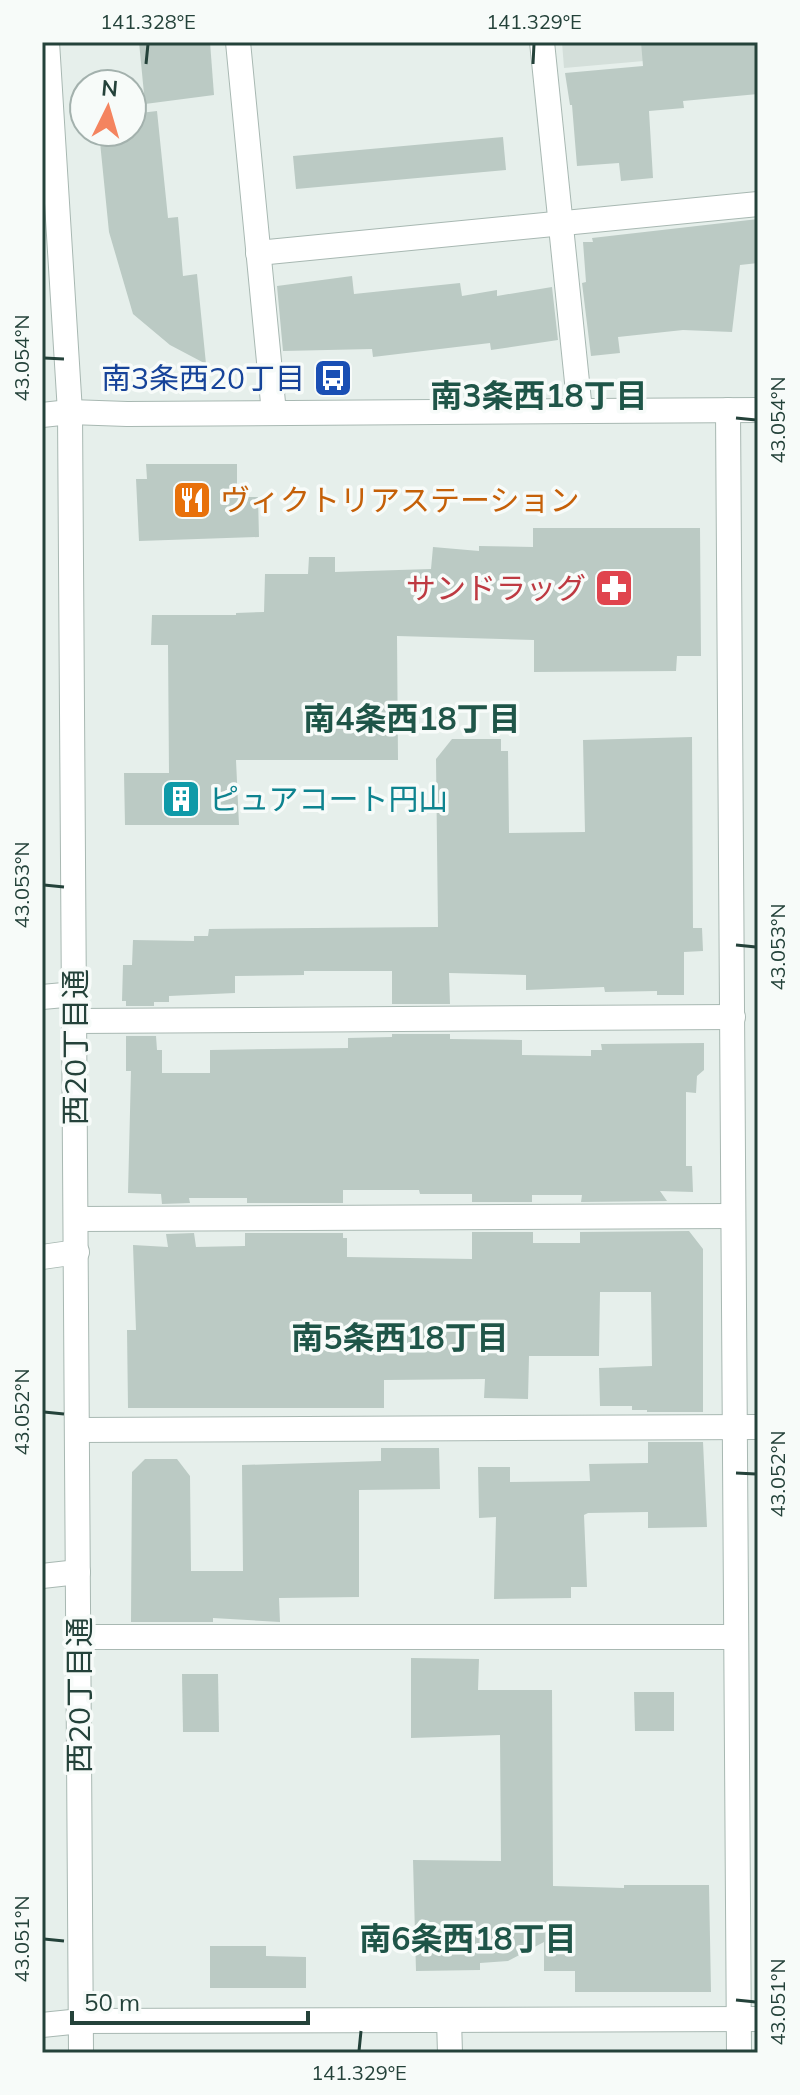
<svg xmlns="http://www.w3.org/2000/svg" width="800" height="2095" viewBox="0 0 800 2095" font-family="Mulish,'Noto Sans JP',sans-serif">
  <rect width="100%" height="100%" fill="#e6efeb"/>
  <!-- built -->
  <g fill="#d4dfda">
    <path d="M562,42H758V51L564,68Z"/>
    <path d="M758,464V1115L755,467Z"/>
  </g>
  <!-- building -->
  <g fill="#bbcac4">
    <path d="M139,42H210L214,95L145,104Z"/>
    <path d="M641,42H758V94L683,101L684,108L649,111L653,178L621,181L619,163L577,166L572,105H570L565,73L643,66Z"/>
    <path d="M157,111L168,218L178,217L183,276L197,274L206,364L170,345L133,314L109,232L99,132H132V114Z"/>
    <path d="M503,137L506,170L296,189L293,156Z"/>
    <path d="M758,219V263L740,265L732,332L683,330L618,337L620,353L591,356L582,283L586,282L583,242H593L592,238Z"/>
    <path d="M352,276L354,294L460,283L462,296L497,290V296L552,287L558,340L491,350L490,343L373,357L372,349L283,351L277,286Z"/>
    <path d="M146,464H237V497H258L259,537L139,541L136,479H147Z"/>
    <path d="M533,528H700L701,656H677L676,671L534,672V640L397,636L398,760H236L239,825H125L124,773H169L168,645H151L152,615H236V613L264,612L265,574H308L309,557H335V572L431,569L433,547L479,551V546L533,547Z"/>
    <path d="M692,737L693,928H702L703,951L684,952V995H657V991L605,992L604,987L526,990V975L449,973L450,1004H392V971H304V975L235,976V993L169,996V1002H154V1006H126V1001H122L123,965H132L133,940L194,941V936H208L209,929L438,927L436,759L452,739H501V751H508L509,833L585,832L583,740Z"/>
    <path d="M392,1034H450V1039L522,1040V1055L591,1056V1050H602L601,1044L704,1043V1070L697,1076L696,1093L686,1092V1166H692L693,1192L660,1191L667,1201L581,1202L582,1195H532V1202H472V1194H420L419,1190H343V1203H247V1198H189L190,1203L162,1204L161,1194L128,1193L131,1071H126V1036H156L157,1050H162V1073H210V1050L348,1048V1038L392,1037Z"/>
    <path d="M689,1231L703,1249V1412H647V1410H632V1406H600L599,1368L652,1366L651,1292H600L599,1356H529L528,1399L484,1398L485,1379L384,1380V1408H128L127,1330H136L133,1245L168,1247L166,1234L194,1233L196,1247L245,1246V1233H343V1238H347V1257L472,1259V1232H533V1243H580V1232Z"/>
    <path d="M648,1442H703L707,1527L648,1528V1512L588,1513L584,1515L587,1587H571V1598L494,1599L496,1517L479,1518L478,1467H510V1482L590,1481L589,1464L648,1463Z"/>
    <path d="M381,1448H439L440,1489L359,1490V1597L279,1598L280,1622L213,1618V1622H131L132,1472L145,1459H177L190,1476L191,1571H243L242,1465L381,1461Z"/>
    <path d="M411,1658L479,1659L478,1690H552L553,1886L624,1888V1885H709L711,1992H575V1971H544V1942L508,1961L480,1963V1970L416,1971L413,1860L501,1861L500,1735L411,1738Z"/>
    <path d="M182,1674H218L219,1732H183Z"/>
    <path d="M634,1692H674V1731H635Z"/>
    <path d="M210,1946H266V1956L306,1957V1988H210Z"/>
  </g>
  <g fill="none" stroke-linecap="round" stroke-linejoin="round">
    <!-- minor casing -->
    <g stroke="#a8b8b2" stroke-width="26">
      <g id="minor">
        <path d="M238,42L274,413"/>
        <path d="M542,42L580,411"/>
        <path d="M258,253L758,204"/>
        <path d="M728,410L739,2053"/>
        <path d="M42,415L70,412"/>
        <path d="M42,997L75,994"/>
        <path d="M75,1021L733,1017"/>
        <path d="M77,1219L733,1216"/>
        <path d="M42,1257L77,1252"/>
        <path d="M78,1430L758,1427"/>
        <path d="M42,1576L78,1572"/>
        <path d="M79,1637H736"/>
        <path d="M449,2020L450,2053"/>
      </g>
    </g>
    <!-- tertiary casing -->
    <g stroke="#a8b8b2" stroke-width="26">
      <g id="tertiary">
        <path d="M47,42L70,412L81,2053"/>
        <path d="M70,412L127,414L758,410"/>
        <path d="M42,2025L81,2021L758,2019"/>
      </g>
    </g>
    <!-- minor -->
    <use href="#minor" stroke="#fff" stroke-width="24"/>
    <!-- tertiary -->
    <use href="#tertiary" stroke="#fff" stroke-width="24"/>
  </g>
  <!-- ticks -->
  <path fill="none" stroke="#24423a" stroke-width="3" d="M146,64L148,44M533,64L534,44M44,358L64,359M736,418L756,420M44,885L64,887M736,945L756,947M44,1412L64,1414M736,1473L756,1474M44,1939L64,1941M736,2000L756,2002M359,2051L361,2031"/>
  <!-- icons -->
  <defs>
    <g id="bus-square" transform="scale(2)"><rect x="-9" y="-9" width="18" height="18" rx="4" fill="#1a4fb4" stroke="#f7fbf9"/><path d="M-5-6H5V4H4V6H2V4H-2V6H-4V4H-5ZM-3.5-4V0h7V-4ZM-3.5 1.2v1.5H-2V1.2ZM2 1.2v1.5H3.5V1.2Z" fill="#fff"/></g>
    <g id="restaurant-square" transform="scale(2)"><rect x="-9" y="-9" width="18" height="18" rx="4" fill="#e8710a" stroke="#f7fbf9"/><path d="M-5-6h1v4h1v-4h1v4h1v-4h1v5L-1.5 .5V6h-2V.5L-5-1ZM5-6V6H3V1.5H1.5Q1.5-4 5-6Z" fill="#fff"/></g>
    <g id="pharmacy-square" transform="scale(2)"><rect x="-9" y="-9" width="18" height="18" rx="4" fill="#e0444e" stroke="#f7fbf9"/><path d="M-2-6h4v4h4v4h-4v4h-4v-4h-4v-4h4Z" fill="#fff"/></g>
    <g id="building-square" transform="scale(2)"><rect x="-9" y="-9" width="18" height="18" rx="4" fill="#0f9aa8" stroke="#f7fbf9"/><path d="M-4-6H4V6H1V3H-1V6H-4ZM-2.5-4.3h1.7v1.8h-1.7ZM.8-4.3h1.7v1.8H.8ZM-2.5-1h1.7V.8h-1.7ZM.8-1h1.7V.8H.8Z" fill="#fff"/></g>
  </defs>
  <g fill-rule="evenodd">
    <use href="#bus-square" x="333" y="378"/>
    <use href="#restaurant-square" x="192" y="500"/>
    <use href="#pharmacy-square" x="614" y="588"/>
    <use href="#building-square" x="181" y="799"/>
  </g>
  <g text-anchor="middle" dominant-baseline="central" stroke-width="7" stroke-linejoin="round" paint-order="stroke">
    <!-- transit labels -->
    <g font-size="30" fill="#164399" stroke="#f7fbf9" text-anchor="end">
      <text x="305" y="378">南3条西20丁目</text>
    </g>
    <!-- food labels -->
    <g font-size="30" fill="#c56008" stroke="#f7fbf9" text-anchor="start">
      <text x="220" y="500">ヴィクトリアステーション</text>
    </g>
    <!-- health labels -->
    <g font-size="30" fill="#be3a42" stroke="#f7fbf9" text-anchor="end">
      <text x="586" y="588">サンドラッグ</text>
    </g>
    <!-- culture labels -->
    <g font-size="30" fill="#0d838f" stroke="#f7fbf9" text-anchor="start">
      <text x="209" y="799">ピュアコート円山</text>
    </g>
    <!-- street labels -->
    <g font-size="30" fill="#24423a" stroke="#f7fbf9">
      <text transform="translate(75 1047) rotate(-90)">西20丁目通</text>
      <text transform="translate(79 1695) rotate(-90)">西20丁目通</text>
    </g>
    <!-- neighbourhood labels -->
    <g font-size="32" font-weight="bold" fill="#1f5548" stroke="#f7fbf9">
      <text x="539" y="395">南3条西18丁目</text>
      <text x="412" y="718">南4条西18丁目</text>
      <text x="400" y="1337">南5条西18丁目</text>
      <text x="468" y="1938">南6条西18丁目</text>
    </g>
  </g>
  <!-- border -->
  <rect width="800" height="2095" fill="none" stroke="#f7fbf9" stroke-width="88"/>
  <!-- north arrow -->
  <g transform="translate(108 108) rotate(5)"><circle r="38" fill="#f7fbf9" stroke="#a3b1ad" stroke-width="2"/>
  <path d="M0-6L14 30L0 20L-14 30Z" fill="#f4845f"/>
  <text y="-12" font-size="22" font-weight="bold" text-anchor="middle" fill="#24423a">N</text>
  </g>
  <!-- scale -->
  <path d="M72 2011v12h236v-12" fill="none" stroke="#24423a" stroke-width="4"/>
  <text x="84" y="2011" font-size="24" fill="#24423a" stroke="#f7fbf9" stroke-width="6" paint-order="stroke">50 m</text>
  <rect x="44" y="44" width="712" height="2007" fill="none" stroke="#24423a" stroke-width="3"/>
  <g font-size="20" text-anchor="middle" fill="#24423a">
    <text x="148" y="29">141.328°E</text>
    <text x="534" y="29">141.329°E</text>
    <text transform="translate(22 358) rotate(-90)" y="7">43.054°N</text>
    <text transform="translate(778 420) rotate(-90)" y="7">43.054°N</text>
    <text transform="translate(22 885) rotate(-90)" y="7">43.053°N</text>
    <text transform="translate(778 947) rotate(-90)" y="7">43.053°N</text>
    <text transform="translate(22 1412) rotate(-90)" y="7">43.052°N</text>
    <text transform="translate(778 1474) rotate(-90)" y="7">43.052°N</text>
    <text transform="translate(22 1939) rotate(-90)" y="7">43.051°N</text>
    <text transform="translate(778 2002) rotate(-90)" y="7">43.051°N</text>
    <text x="359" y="2080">141.329°E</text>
  </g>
</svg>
